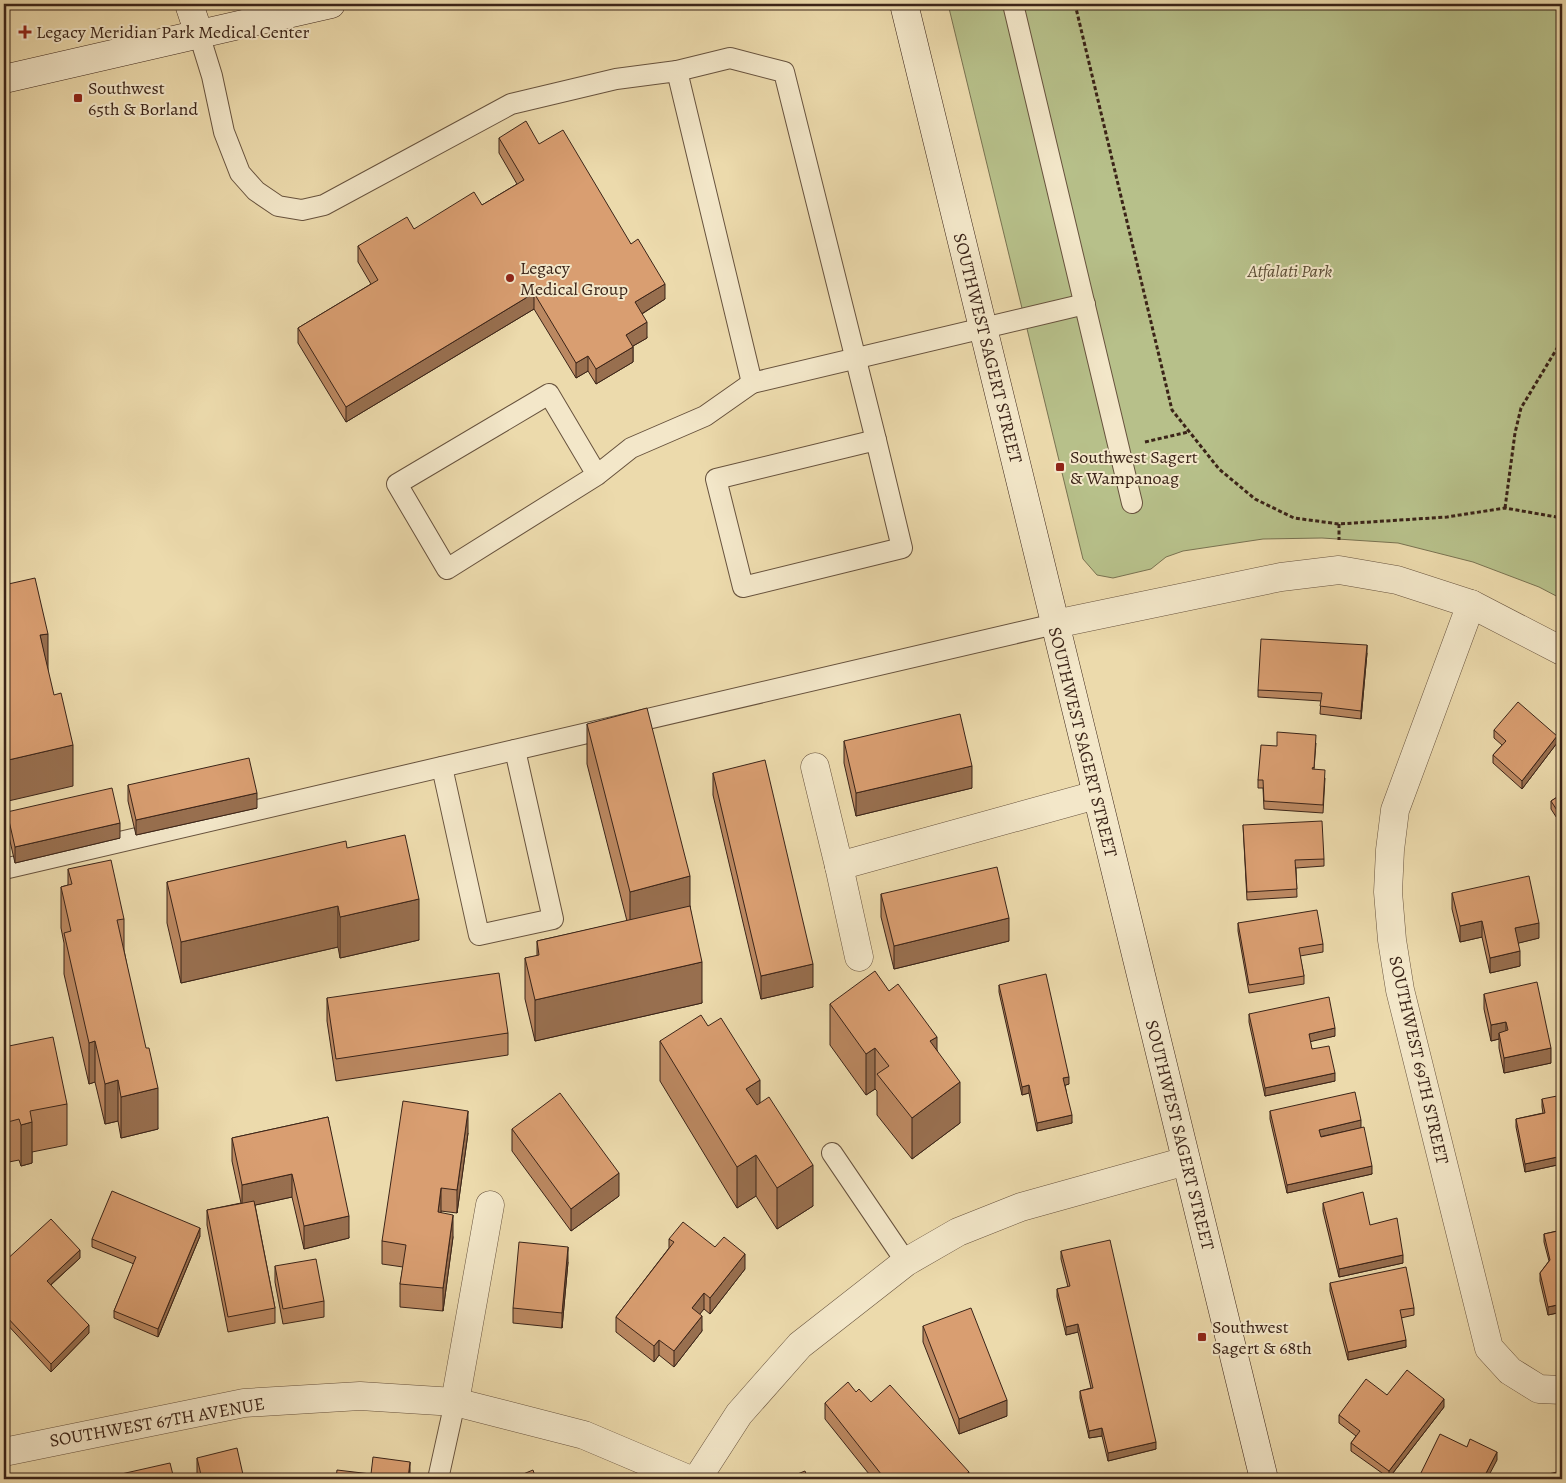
<svg xmlns="http://www.w3.org/2000/svg" width="1566" height="1483" viewBox="0 0 1566 1483" font-family="Alegreya,serif">
  <rect width="100%" height="100%" fill="#ecdaac"/>
  <filter id="stains"><feTurbulence type="fractalNoise" baseFrequency=".004" numOctaves="4"/><feColorMatrix values="0 0 0 0 .2 0 0 0 0 .09 0 0 0 0 .02 0 0 0 .5 -.17"/></filter>
  <radialGradient id="worn" r=".72"><stop offset=".6" stop-color="#630" stop-opacity="0"/><stop offset="1" stop-color="#630" stop-opacity=".3"/></radialGradient>
  <!-- green -->
  <path fill="#b7c08a" stroke="#797251" d="M948,4H1562V599L1539,587L1473,562L1398,543L1322,538L1263,539L1183,551L1166,557L1151,569L1113,578L1097,575L1083,559Z"/>
  <g fill="none" stroke-linecap="round" stroke-linejoin="round">
    <!-- lane casing -->
    <g stroke="#67523d" stroke-width="22">
      <g id="lane">
        <path d="M1013,4L1132,503"/>
        <path d="M199,34L212,76L224,132L240,173L256,191L278,206L302,210L324,205L511,104L616,79L677,71L752,383L1085,304"/>
        <path d="M677,71L730,58L784,72L876,440"/>
        <path d="M876,440L902,548L743,587L716,479Z"/>
        <path d="M597,475L549,394L397,484L447,569L597,475L631,448L705,416L752,383"/>
        <path d="M442,767L479,935L553,919L515,750"/>
        <path d="M4,869L1055,624"/>
        <path d="M832,1153L906,1262"/>
        <path d="M438,1479L455,1402"/>
      </g>
    </g>
    <!-- street casing -->
    <g stroke="#67523d" stroke-width="29">
      <g id="street">
        <path d="M1471,604L1395,810L1390,850L1388,892L1392,940L1400,990L1489,1348L1510,1371L1539,1389L1562,1390"/>
        <path d="M1055,624L1281,577L1339,570L1397,580L1471,604L1562,651"/>
        <path d="M815,767L839,866L859,957"/>
        <path d="M839,866L1096,795"/>
        <path d="M455,1402L490,1205"/>
        <path d="M4,1452L244,1403L360,1396L455,1402L584,1435L688,1479"/>
        <path d="M697,1479L739,1414L800,1345L906,1262L958,1232L1021,1207L1186,1161"/>
      </g>
    </g>
    <!-- secondary casing -->
    <g stroke="#3b2418" stroke-width="29">
      <g id="secondary">
        <path d="M189,4L199,34"/>
        <path d="M904,4L1264,1479"/>
        <path d="M4,79L331,4"/>
      </g>
    </g>
    <!-- path -->
    <g stroke="#3b2418" stroke-width="3" stroke-dasharray="4 2.5" stroke-linecap="butt">
      <path d="M1075,4L1172,410L1219,469L1255,499L1294,518L1339,524L1447,517L1505,508L1562,518"/>
      <path d="M1145,442L1188,432"/>
      <path d="M1505,508L1515,433L1521,408L1562,340"/>
      <path d="M1339,524V540"/>
    </g>
    <!-- lane -->
    <use href="#lane" stroke="#f3e7c9" stroke-width="20"/>
    <!-- street -->
    <use href="#street" stroke="#f3e7c9" stroke-width="28"/>
    <!-- secondary -->
    <use href="#secondary" stroke="#f3e7c9" stroke-width="28"/>
  </g>
  <!-- wall -->
  <g fill="#bb8861" stroke="#3b2418">
    <path d="M499,138L539,144L631,244L665,299L642,314L647,338L633,346V362L596,384L588,371L576,378L534,309L346,422L298,343V328L371,284L358,262V246L414,229L482,205L517,184L499,153Z"/>
    <path d="M1367,653L1361,719L1320,714L1321,701L1258,697V690Z"/>
    <path d="M587,724L690,906L702,1003L535,1041L525,999V958L537,956V941L627,921L587,764Z"/>
    <path d="M1494,730L1557,743L1522,789L1493,763V755L1502,745L1494,738Z"/>
    <path d="M844,741L972,788L856,816L844,763Z"/>
    <path d="M1316,743L1314,769L1325,778L1323,813L1264,809L1263,788H1258V780L1277,746Z"/>
    <path d="M713,773L813,987L761,999L713,795Z"/>
    <path d="M128,785L257,808L136,835L128,801Z"/>
    <path d="M1562,794V826L1551,809V801Z"/>
    <path d="M7,812L120,838L15,863L7,828Z"/>
    <path d="M1243,825L1324,859V866L1296,868L1297,897L1247,900Z"/>
    <path d="M347,848L419,940L340,958L338,947L181,983L167,923V882Z"/>
    <path d="M68,869L124,919V950L158,1129L121,1138L118,1121L105,1124L95,1082L89,1084L64,974V943L61,928V887L68,885Z"/>
    <path d="M1452,893L1539,938L1518,943L1520,966L1490,973L1482,937L1460,942L1452,909Z"/>
    <path d="M881,894L1009,941L894,969L881,917Z"/>
    <path d="M1238,923L1323,944V952L1300,956L1304,976V984L1249,993L1238,931Z"/>
    <path d="M999,985L1069,1084L1065,1085L1072,1123L1037,1131L1029,1093L1022,1095L999,992Z"/>
    <path d="M889,991L937,1050L960,1123L912,1159L877,1115V1091L875,1089L866,1095L830,1045V1004Z"/>
    <path d="M1484,994L1551,1063L1504,1073L1499,1048V1039L1491,1041L1484,1009Z"/>
    <path d="M327,998L508,1033V1055L336,1081L327,1021Z"/>
    <path d="M1249,1014L1335,1036L1310,1041L1312,1049L1335,1081L1265,1096L1249,1022Z"/>
    <path d="M708,1026L760,1103L813,1206L777,1229L756,1196L737,1208L660,1081V1041Z"/>
    <path d="M4,1047L67,1104V1145L32,1152V1163L21,1166L19,1160L4,1163Z"/>
    <path d="M1542,1099L1560,1147L1562,1164L1525,1172L1516,1127V1119L1543,1113L1542,1107Z"/>
    <path d="M1270,1111L1361,1128L1372,1174L1287,1193L1270,1119Z"/>
    <path d="M328,1117L349,1238L304,1249L292,1197L255,1205L275,1308V1323L228,1332L207,1225V1210L241,1203L232,1161V1138Z"/>
    <path d="M512,1129L619,1196L571,1231L512,1151Z"/>
    <path d="M468,1133L457,1213L441,1211V1213L453,1237L443,1311L400,1307V1284L403,1267L382,1264V1241Z"/>
    <path d="M1323,1203L1370,1225L1403,1263L1339,1277L1323,1211Z"/>
    <path d="M1562,1230V1312L1548,1315L1540,1281V1273L1549,1261L1544,1242V1234Z"/>
    <path d="M200,1236L158,1337L114,1318V1311L134,1264L92,1247V1239Z"/>
    <path d="M669,1239L715,1247L745,1269L710,1314L704,1309L699,1314L702,1331L674,1367L659,1355L654,1362L616,1332V1317L669,1248Z"/>
    <path d="M1061,1251L1156,1449L1108,1461L1102,1436L1089,1438L1080,1398V1391L1091,1388L1078,1332L1066,1335L1057,1297V1289L1068,1287L1061,1259Z"/>
    <path d="M80,1258L51,1285L89,1333L51,1372L4,1321V1262Z"/>
    <path d="M568,1262L562,1328L513,1323V1308Z"/>
    <path d="M275,1266L324,1301V1317L283,1324L275,1282Z"/>
    <path d="M1330,1283L1414,1308V1315L1401,1318L1406,1347L1348,1360L1330,1291Z"/>
    <path d="M923,1326L1007,1416L959,1434L923,1342Z"/>
    <path d="M856,1392L969,1479H873L825,1419V1403Z"/>
    <path d="M1387,1395L1444,1407L1389,1478L1351,1451V1443L1356,1436L1339,1423V1415Z"/>
    <path d="M197,1458L244,1479H197Z"/>
  </g>
  <!-- shaded-wall -->
  <g fill="#986f4f" stroke="#3b2418">
    <path d="M665,284V299L635,318V302Z"/>
    <path d="M534,293V309L346,422V407Z"/>
    <path d="M647,322V338L626,350V335Z"/>
    <path d="M633,347V362L596,384V369Z"/>
    <path d="M588,356V371L576,378V363Z"/>
    <path d="M48,634V675L40,635Z"/>
    <path d="M1367,645V653L1361,719V711Z"/>
    <path d="M1557,736V743L1522,789V781Z"/>
    <path d="M73,745V786L4,802V761Z"/>
    <path d="M972,766V788L856,816V793Z"/>
    <path d="M257,793V808L136,835V820Z"/>
    <path d="M120,823V838L15,863V847Z"/>
    <path d="M690,876V917L630,932V892Z"/>
    <path d="M419,899V940L340,958V917Z"/>
    <path d="M338,906V947L181,983V942Z"/>
    <path d="M1009,918V941L894,969V946Z"/>
    <path d="M1482,921V937L1460,942V926Z"/>
    <path d="M1539,923V938L1515,944V928Z"/>
    <path d="M1520,951V966L1490,973V958Z"/>
    <path d="M702,962V1003L535,1041V1000Z"/>
    <path d="M813,964V987L761,999V976Z"/>
    <path d="M1506,1022V1037L1499,1033V1039L1491,1041V1025Z"/>
    <path d="M1335,1028V1036L1309,1042V1034Z"/>
    <path d="M937,1037V1078L930,1041Z"/>
    <path d="M95,1041V1082L89,1084V1043Z"/>
    <path d="M875,1048V1089L866,1095V1054Z"/>
    <path d="M1551,1048V1063L1504,1073V1058Z"/>
    <path d="M1335,1073V1081L1265,1096V1088Z"/>
    <path d="M1069,1077V1084L1063,1086V1078Z"/>
    <path d="M118,1080V1121L105,1124V1084Z"/>
    <path d="M760,1080V1121L746,1089Z"/>
    <path d="M960,1082V1123L912,1159V1118Z"/>
    <path d="M1029,1085V1093L1022,1095V1087Z"/>
    <path d="M158,1088V1129L121,1138V1097Z"/>
    <path d="M468,1111V1133L457,1213V1190Z"/>
    <path d="M1072,1115V1123L1037,1131V1123Z"/>
    <path d="M1361,1120V1128L1319,1137V1130Z"/>
    <path d="M32,1122V1163L21,1166V1125Z"/>
    <path d="M1562,1139V1147L1558,1148V1140Z"/>
    <path d="M756,1155V1196L737,1208V1167Z"/>
    <path d="M1562,1156V1164L1525,1172V1164Z"/>
    <path d="M813,1165V1206L777,1229V1188Z"/>
    <path d="M1372,1166V1174L1287,1193V1185Z"/>
    <path d="M619,1173V1196L571,1231V1209Z"/>
    <path d="M292,1174V1197L242,1208V1185Z"/>
    <path d="M441,1188V1211L438,1235V1212Z"/>
    <path d="M453,1215V1237L443,1311V1288Z"/>
    <path d="M349,1216V1238L304,1249V1226Z"/>
    <path d="M200,1228V1236L158,1337V1329Z"/>
    <path d="M568,1247V1262L562,1328V1313Z"/>
    <path d="M80,1250V1258L47,1288V1281Z"/>
    <path d="M745,1254V1269L710,1314V1298Z"/>
    <path d="M1403,1255V1263L1339,1277V1269Z"/>
    <path d="M704,1293V1309L692,1324V1308Z"/>
    <path d="M1562,1304V1312L1548,1315V1307Z"/>
    <path d="M702,1316V1331L674,1367V1351Z"/>
    <path d="M1078,1324V1332L1066,1335V1327Z"/>
    <path d="M89,1325V1333L51,1372V1364Z"/>
    <path d="M659,1340V1355L654,1362V1346Z"/>
    <path d="M1406,1340V1347L1348,1360V1352Z"/>
    <path d="M1444,1399V1407L1389,1478V1471Z"/>
    <path d="M1007,1400V1416L959,1434V1419Z"/>
    <path d="M1102,1428V1436L1089,1438V1431Z"/>
    <path d="M1156,1442V1449L1108,1461V1453Z"/>
    <path d="M1497,1452V1460L1487,1479H1483Z"/>
    <path d="M410,1462V1479H408Z"/>
    <path d="M969,1472V1479H960Z"/>
  </g>
  <!-- building -->
  <g fill="#d99e71" stroke="#3b2418">
    <path d="M526,121L539,144L563,130L631,244L638,239L665,284L635,302L647,322L626,335L633,347L596,369L588,356L576,363L534,293L346,407L298,328L378,280L358,246L407,217L414,229L474,192L482,205L524,180L499,138Z"/>
    <path d="M35,578L48,634L40,635L54,695L61,693L73,745L4,761V585Z"/>
    <path d="M1261,639L1367,645L1361,711L1320,706L1322,693L1258,690Z"/>
    <path d="M1518,702L1557,736L1522,781L1493,755L1506,741L1494,730Z"/>
    <path d="M647,708L690,876L630,892L587,724Z"/>
    <path d="M960,714L972,766L856,793L844,741Z"/>
    <path d="M1277,732L1316,735L1314,768L1313,767L1312,769L1325,770L1323,805L1264,801L1263,780H1258L1261,745L1277,746Z"/>
    <path d="M249,758L257,793L136,820L128,785Z"/>
    <path d="M765,760L813,964L761,976L713,773Z"/>
    <path d="M112,788L120,823L15,847L7,812Z"/>
    <path d="M1562,794V818L1551,801Z"/>
    <path d="M1322,821L1324,859L1295,860L1297,889L1247,892L1243,825Z"/>
    <path d="M405,835L419,899L340,917L338,906L181,942L167,882L346,841L347,848Z"/>
    <path d="M111,860L124,919L117,920L146,1048H149L158,1088L121,1097L118,1080L105,1084L95,1041L89,1043L64,933L71,931L61,887L72,884L68,869Z"/>
    <path d="M997,867L1009,918L894,946L881,894Z"/>
    <path d="M1529,876L1539,923L1515,928L1520,951L1490,958L1482,921L1460,926L1452,893Z"/>
    <path d="M690,906L702,962L535,1000L525,958L539,955L537,941Z"/>
    <path d="M1317,910L1323,944L1299,948L1304,976L1249,985L1238,923Z"/>
    <path d="M875,971L889,991L898,984L937,1037L930,1041L960,1082L912,1118L877,1074L889,1066L875,1048L866,1054L830,1004Z"/>
    <path d="M499,973L508,1033L336,1059L327,998Z"/>
    <path d="M1046,974L1069,1077L1063,1078L1072,1115L1037,1123L1029,1085L1022,1087L999,985Z"/>
    <path d="M1537,982L1551,1048L1504,1058L1499,1033L1508,1030L1506,1022L1491,1025L1484,994Z"/>
    <path d="M1329,997L1335,1028L1309,1034L1312,1049L1329,1046L1335,1073L1265,1088L1249,1014Z"/>
    <path d="M701,1015L708,1026L721,1018L760,1080L746,1089L757,1105L769,1097L813,1165L777,1188L756,1155L737,1167L660,1041Z"/>
    <path d="M53,1037L67,1104L30,1111L32,1122L21,1125L19,1119L4,1123V1047Z"/>
    <path d="M1355,1092L1361,1120L1319,1130L1321,1137L1364,1127L1372,1166L1287,1185L1270,1111Z"/>
    <path d="M560,1093L619,1173L571,1209L512,1129Z"/>
    <path d="M1562,1095V1139L1558,1140L1562,1156L1525,1164L1516,1119L1545,1113L1542,1099Z"/>
    <path d="M403,1101L468,1111L457,1190L441,1188L438,1212L453,1215L443,1288L400,1284L406,1245L382,1241Z"/>
    <path d="M328,1117L349,1216L304,1226L292,1174L242,1185L232,1138Z"/>
    <path d="M112,1191L200,1228L158,1329L114,1311L136,1257L92,1239Z"/>
    <path d="M1363,1192L1370,1225L1397,1218L1403,1255L1339,1269L1323,1203Z"/>
    <path d="M254,1201L275,1308L228,1317L207,1210Z"/>
    <path d="M51,1219L80,1250L47,1281L89,1325L51,1364L4,1314V1262Z"/>
    <path d="M683,1222L715,1247L724,1237L745,1254L710,1298L704,1293L692,1308L702,1316L674,1351L659,1340L654,1346L616,1317L674,1242L669,1239Z"/>
    <path d="M1562,1230V1304L1548,1307L1540,1273L1550,1260L1544,1234Z"/>
    <path d="M1110,1240L1156,1442L1108,1453L1102,1428L1089,1431L1080,1391L1093,1388L1078,1324L1066,1327L1057,1289L1070,1286L1061,1251Z"/>
    <path d="M519,1242L568,1247L562,1313L513,1308Z"/>
    <path d="M316,1259L324,1301L283,1309L275,1266Z"/>
    <path d="M1406,1267L1414,1308L1400,1310L1406,1340L1348,1352L1330,1283Z"/>
    <path d="M971,1308L1007,1400L959,1419L923,1326Z"/>
    <path d="M1407,1370L1444,1399L1389,1471L1351,1443L1360,1431L1339,1415L1366,1379L1387,1395Z"/>
    <path d="M848,1382L856,1392L859,1389L871,1402L890,1385L969,1472L960,1479H885L825,1403Z"/>
    <path d="M1440,1434L1467,1447L1470,1439L1497,1452L1483,1479H1418Z"/>
    <path d="M237,1448L244,1479H202L197,1458Z"/>
    <path d="M373,1457L410,1462L408,1479H336L337,1470L371,1474Z"/>
    <path d="M170,1463L174,1479H99Z"/>
    <path d="M533,1470L536,1479H511Z"/>
    <path d="M805,1471L808,1479H785Z"/>
    <path d="M1562,1471V1479H1525Z"/>
    <path d="M564,1477L565,1479H558Z"/>
  </g>
  <!-- markers -->
  <g fill="#8f2418" stroke="#f3e7c9" stroke-width="2">
    <path d="M22.5 24.5h5v5h5v5h-5v5h-5v-5h-5v-5h5z"/>
    <rect x="73" y="93" width="10" height="10" rx="2.5"/>
    <circle cx="510" cy="278" r="5"/>
    <rect x="1055" y="462" width="10" height="10" rx="2.5"/>
    <rect x="1197" y="1332" width="10" height="10" rx="2.5"/>
  </g>
  <g text-anchor="middle" dominant-baseline="central" stroke-width="4" stroke-linejoin="round" paint-order="stroke">
    <!-- poi labels -->
    <g font-size="18" fill="#3b2418" stroke="#f3e7c9" text-anchor="start">
      <text x="36" y="32">Legacy Meridian Park Medical Center</text>
      <text x="88" y="88">Southwest<tspan x="88" dy="21">65th &amp; Borland</tspan></text>
      <text x="520" y="268">Legacy<tspan x="520" dy="21">Medical Group</tspan></text>
      <text x="1070" y="457">Southwest Sagert<tspan x="1070" dy="21">&amp; Wampanoag</tspan></text>
      <text x="1212" y="1327">Southwest<tspan x="1212" dy="21">Sagert &amp; 68th</tspan></text>
    </g>
    <!-- park labels -->
    <g font-size="18" font-style="italic" fill="#5a4b34" stroke="#f3e7c9">
      <text x="1290" y="271">Atfalati Park</text>
    </g>
    <!-- street labels -->
    <g font-size="18" fill="#3b2418" stroke="#f3e7c9">
      <text transform="translate(988 348) rotate(76)">SOUTHWEST SAGERT STREET</text>
      <text transform="translate(1083 742) rotate(76)">SOUTHWEST SAGERT STREET</text>
      <text transform="translate(1419 1060) rotate(77)">SOUTHWEST 69TH STREET</text>
      <text transform="translate(1180 1135) rotate(76)">SOUTHWEST SAGERT STREET</text>
      <text transform="translate(157 1422) rotate(-10)">SOUTHWEST 67TH AVENUE</text>
    </g>
  </g>
  <!-- margin -->
  <rect width="1566" height="1483" fill="none" stroke="#ecdaac" stroke-width="20"/>
  <rect x="5" y="5" width="1556" height="1473" fill="none" stroke="#3b2418" stroke-width="2.5"/>
  <rect x="10" y="10" width="1546" height="1463" fill="none" stroke="#3b2418"/>
  <rect width="100%" height="100%" filter="url(#stains)"/>
  <rect width="100%" height="100%" fill="url(#worn)"/>
</svg>
